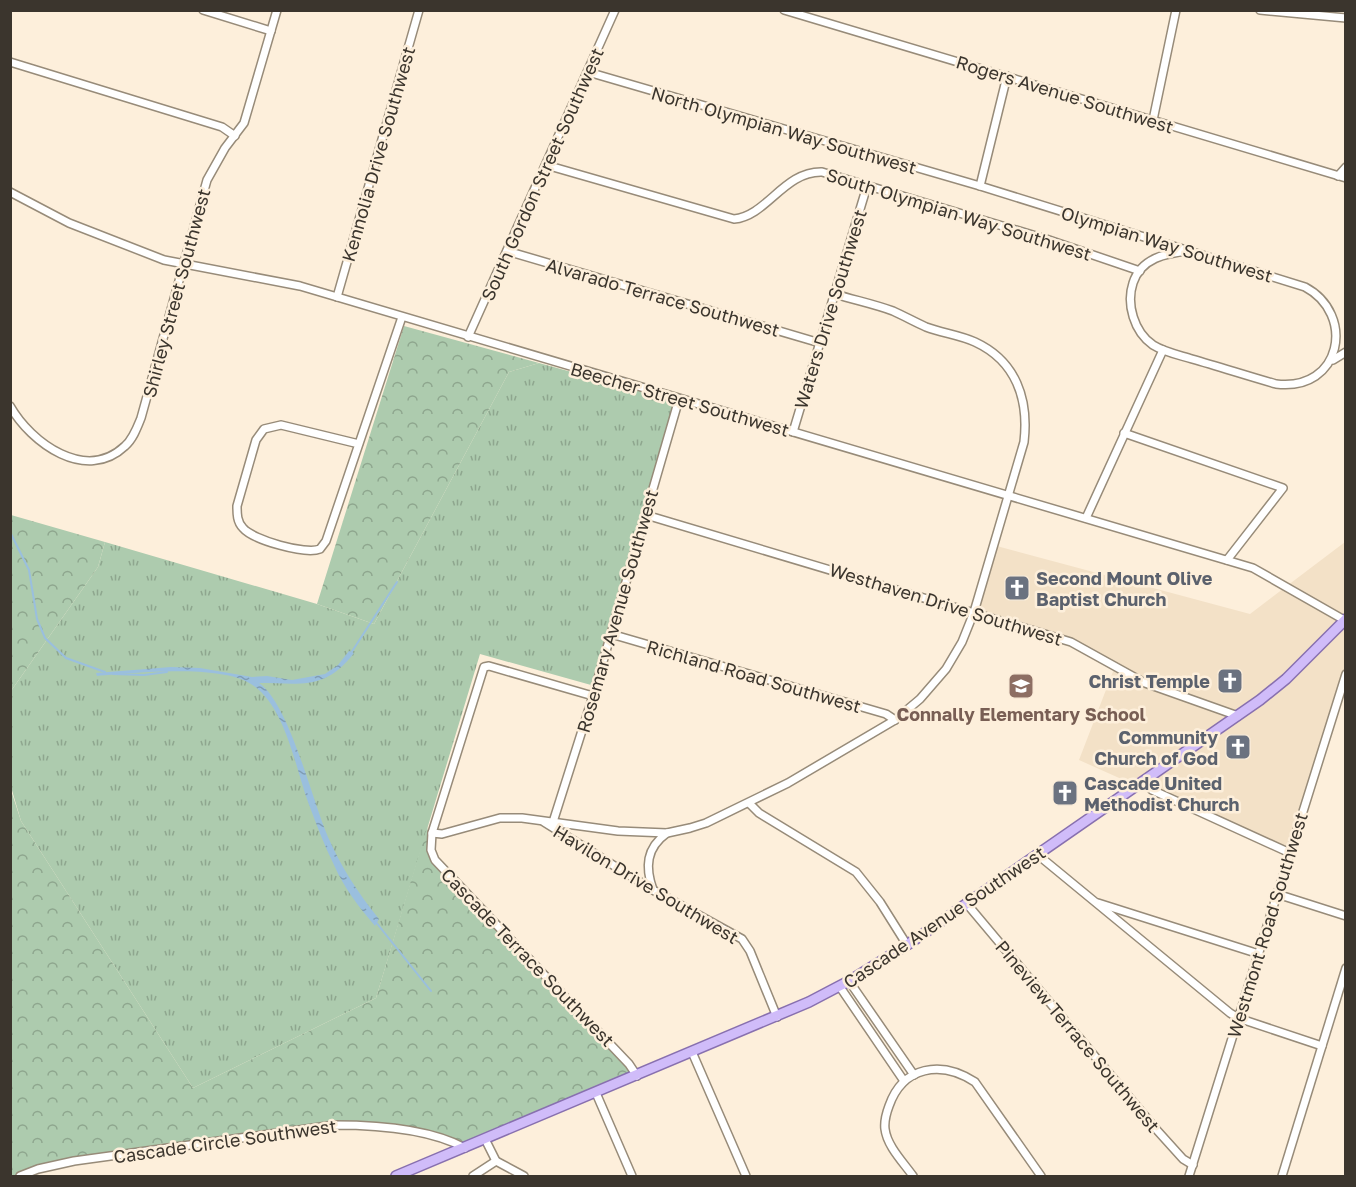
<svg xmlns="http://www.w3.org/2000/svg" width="1356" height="1187" viewBox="0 0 1356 1187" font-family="'Golos Text',sans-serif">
  <defs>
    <pattern id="grass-tufts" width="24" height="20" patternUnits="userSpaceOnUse" patternTransform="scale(1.5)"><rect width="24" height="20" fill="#adcbae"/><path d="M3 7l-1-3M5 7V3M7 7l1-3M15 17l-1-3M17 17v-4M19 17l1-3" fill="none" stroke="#8ea68e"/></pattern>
    <pattern id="forest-crowns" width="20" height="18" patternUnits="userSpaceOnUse" patternTransform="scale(1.5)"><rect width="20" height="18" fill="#adcbae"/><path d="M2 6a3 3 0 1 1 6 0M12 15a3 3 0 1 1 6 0" fill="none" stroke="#8ea68e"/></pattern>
    <pattern id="water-ripples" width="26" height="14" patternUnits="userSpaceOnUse" patternTransform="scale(1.5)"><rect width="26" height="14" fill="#9abfde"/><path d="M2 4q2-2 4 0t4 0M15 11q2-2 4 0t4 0" fill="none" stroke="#7f9cb4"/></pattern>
  </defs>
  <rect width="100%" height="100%" fill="#fdefdb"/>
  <!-- built -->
  <path fill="#f3e1c7" d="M1345,542V688L1293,856L1079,760L1114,669L1082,644L970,609L993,545L1250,614Z"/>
  <!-- grass -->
  <path fill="url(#grass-tufts)" d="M539,363L677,401L591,685L480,654L376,998L193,1088L21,821L11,787V691L98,567L105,542L317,604L374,624L509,372Z"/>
  <!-- forest -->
  <g fill="url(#forest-crowns)">
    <path d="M404,326L539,363L509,372L374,624L317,604Z"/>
    <path d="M11,515L105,542L98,567L11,691Z"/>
    <path d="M10,787L21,821L193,1088L376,998L427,827L436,863L641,1075L458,1149L437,1139L358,1124L49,1167L28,1176H11Z"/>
  </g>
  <!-- water -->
  <path fill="url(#water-ripples)" d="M349,651L354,653C325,691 301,683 259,683C289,703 312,800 328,837C341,867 358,893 379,919L375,926C359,907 344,888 334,865C324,845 316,823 308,802C295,766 285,705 251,684C219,664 134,673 97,676L96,673L171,667L200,668L252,677L267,676L292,680L325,674L338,665Z"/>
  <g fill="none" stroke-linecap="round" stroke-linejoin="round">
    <!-- stream -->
    <g stroke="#9abfde" stroke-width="2">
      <path d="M10,532L29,570L37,619L45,638L66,658L105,672"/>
      <path d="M351,653L397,582"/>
      <path d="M113,674L144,675L167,672"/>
      <path d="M375,921L431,991"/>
    </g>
    <!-- minor casing -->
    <g stroke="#978b79" stroke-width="10">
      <g id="minor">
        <path d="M203,10L271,31"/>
        <path d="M784,10L1346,178"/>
        <path d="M1260,10L1346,18"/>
        <path d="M10,62L222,127L235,136"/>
        <path d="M588,72L980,186L1305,287C1356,314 1342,392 1276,384C1248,376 1220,367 1192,359C1179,355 1164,352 1153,345C1134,332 1126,304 1133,283C1141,258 1166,253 1189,251"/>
        <path d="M1153,120L1176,10"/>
        <path d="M546,165L734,219C767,216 784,171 822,172L1046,239L1140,271"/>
        <path d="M1338,176L1346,167"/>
        <path d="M980,186L1007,76"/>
        <path d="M10,192L69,223L164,260L300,286L1253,568L1346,621"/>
        <path d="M507,251L820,343"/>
        <path d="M337,297L419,10"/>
        <path d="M468,337L615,10"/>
        <path d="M1333,360L1346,352"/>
        <path d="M10,406C31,443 86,483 125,446C133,439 137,428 141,418L207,180L225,148L244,123L277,10"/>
        <path d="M793,432L867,186"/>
        <path d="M1124,433L1283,488L1227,560"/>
        <path d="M359,444L281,425L264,429L256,440L237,506C237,514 237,522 243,528C253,540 306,555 320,549L326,541L402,317"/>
        <path d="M646,515L1071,642L1145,683L1238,716"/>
        <path d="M1086,518L1163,350"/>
        <path d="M611,634L886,714L895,720"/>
        <path d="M593,696L489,666L484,667L432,833L431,850L435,860L629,1064L637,1076"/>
        <path d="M1143,781L1152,790L1290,853"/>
        <path d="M749,803L759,813L856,872L880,902L907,945"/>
        <path d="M544,822L653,890L742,939L750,951L777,1017"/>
        <path d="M553,822L593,696L679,399"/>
        <path d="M432,833L442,834L500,818H522L618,831L667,833L690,828L706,823L788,783L895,720L920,699L946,669L962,642L974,612L1024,442C1029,399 1016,361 975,342C960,335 942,333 926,327C915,322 904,316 893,311C874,304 854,300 835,294"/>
        <path d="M1038,855L1230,1013L1238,1018L1322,1046"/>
        <path d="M653,890C645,867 646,848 667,833"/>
        <path d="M1277,894L1346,916"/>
        <path d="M1098,903L1259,954"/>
        <path d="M967,904L1155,1128L1183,1159L1193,1165"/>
        <path d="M849,981L914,1075"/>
        <path d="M840,987L904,1081"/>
        <path d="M692,1052L746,1176"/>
        <path d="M596,1093L632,1176"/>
        <path d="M485,1139L496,1161L524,1176"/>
        <path d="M20,1176L38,1169L74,1161L335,1125C374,1125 430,1129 465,1148"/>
        <path d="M473,1176L496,1161"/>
        <path d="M913,1176C903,1162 887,1146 885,1129C884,1121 886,1114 889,1106C903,1066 941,1060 975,1082L1041,1176"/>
        <path d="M1189,1176L1346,674"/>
        <path d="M1282,1176L1346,968"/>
      </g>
    </g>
    <!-- major casing -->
    <g stroke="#8870af" stroke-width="12">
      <path id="major" d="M396,1176L809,1002L849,981L907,945L1260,700L1286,679L1346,619"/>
    </g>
    <!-- minor -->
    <use href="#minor" stroke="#fff" stroke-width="7"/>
    <!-- major -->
    <use href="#major" stroke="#d0bcf9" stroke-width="9"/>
  </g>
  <!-- icons -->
  <defs>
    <g id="church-square" transform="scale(1.35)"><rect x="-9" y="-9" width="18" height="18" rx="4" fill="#6b7280" stroke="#fdefdb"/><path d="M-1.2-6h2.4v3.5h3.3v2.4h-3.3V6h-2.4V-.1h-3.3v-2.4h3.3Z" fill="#fff"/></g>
    <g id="school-square" transform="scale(1.35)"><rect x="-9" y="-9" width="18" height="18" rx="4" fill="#8d6e63" stroke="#fdefdb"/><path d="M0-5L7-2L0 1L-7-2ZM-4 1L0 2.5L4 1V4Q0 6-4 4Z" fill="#fff"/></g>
  </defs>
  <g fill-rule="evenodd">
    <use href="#church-square" x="1017" y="588"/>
    <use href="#church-square" x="1230" y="681"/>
    <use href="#school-square" x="1021" y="686"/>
    <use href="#church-square" x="1238" y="747"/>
    <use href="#church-square" x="1065" y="793"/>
  </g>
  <g text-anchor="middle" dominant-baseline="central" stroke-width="5" stroke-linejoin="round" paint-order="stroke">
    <!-- street labels -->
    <g font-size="18" fill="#3b352d" stroke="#fdefdb">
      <text transform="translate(1065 94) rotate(17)">Rogers Avenue Southwest</text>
      <text transform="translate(784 130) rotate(16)">North Olympian Way Southwest</text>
      <text transform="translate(378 154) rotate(-74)">Kennolia Drive Southwest</text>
      <text transform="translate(542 174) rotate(-66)">South Gordon Street Southwest</text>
      <text transform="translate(959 214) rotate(17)">South Olympian Way Southwest</text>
      <text transform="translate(1167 244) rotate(17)">Olympian Way Southwest</text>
      <text transform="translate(176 293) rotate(-75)">Shirley Street Southwest</text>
      <text transform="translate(663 297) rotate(16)">Alvarado Terrace Southwest</text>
      <text transform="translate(830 309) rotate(-73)">Waters Drive Southwest</text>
      <text transform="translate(680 399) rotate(16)">Beecher Street Southwest</text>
      <text transform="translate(946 604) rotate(17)">Westhaven Drive Southwest</text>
      <text transform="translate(617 611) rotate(-74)">Rosemary Avenue Southwest</text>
      <text transform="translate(754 676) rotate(16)">Richland Road Southwest</text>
      <text transform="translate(646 884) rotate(31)">Havilon Drive Southwest</text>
      <text transform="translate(944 917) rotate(-34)">Cascade Avenue Southwest</text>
      <text transform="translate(1267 925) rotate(-73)">Westmont Road Southwest</text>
      <text transform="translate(528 957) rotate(46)">Cascade Terrace Southwest</text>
      <text transform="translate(1078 1036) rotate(50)">Pineview Terrace Southwest</text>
      <text transform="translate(225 1141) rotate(-8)">Cascade Circle Southwest</text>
    </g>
    <!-- worship labels -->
    <g font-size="18" font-weight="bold" fill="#5b616d" stroke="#fdefdb" text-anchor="start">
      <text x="1036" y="578">Second Mount Olive<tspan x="1036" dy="21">Baptist Church</tspan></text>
      <text x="1210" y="681" text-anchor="end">Christ Temple</text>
      <text x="1218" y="737" text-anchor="end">Community<tspan x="1218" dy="21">Church of God</tspan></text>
      <text x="1084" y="783">Cascade United<tspan x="1084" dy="21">Methodist Church</tspan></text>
    </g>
    <!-- education labels -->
    <g font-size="18" font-weight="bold" fill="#785e54" stroke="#fdefdb">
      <text x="1021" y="714">Connally Elementary School</text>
    </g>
  </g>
  <!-- border -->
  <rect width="1356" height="1187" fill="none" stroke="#3b352d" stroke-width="24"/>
</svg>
